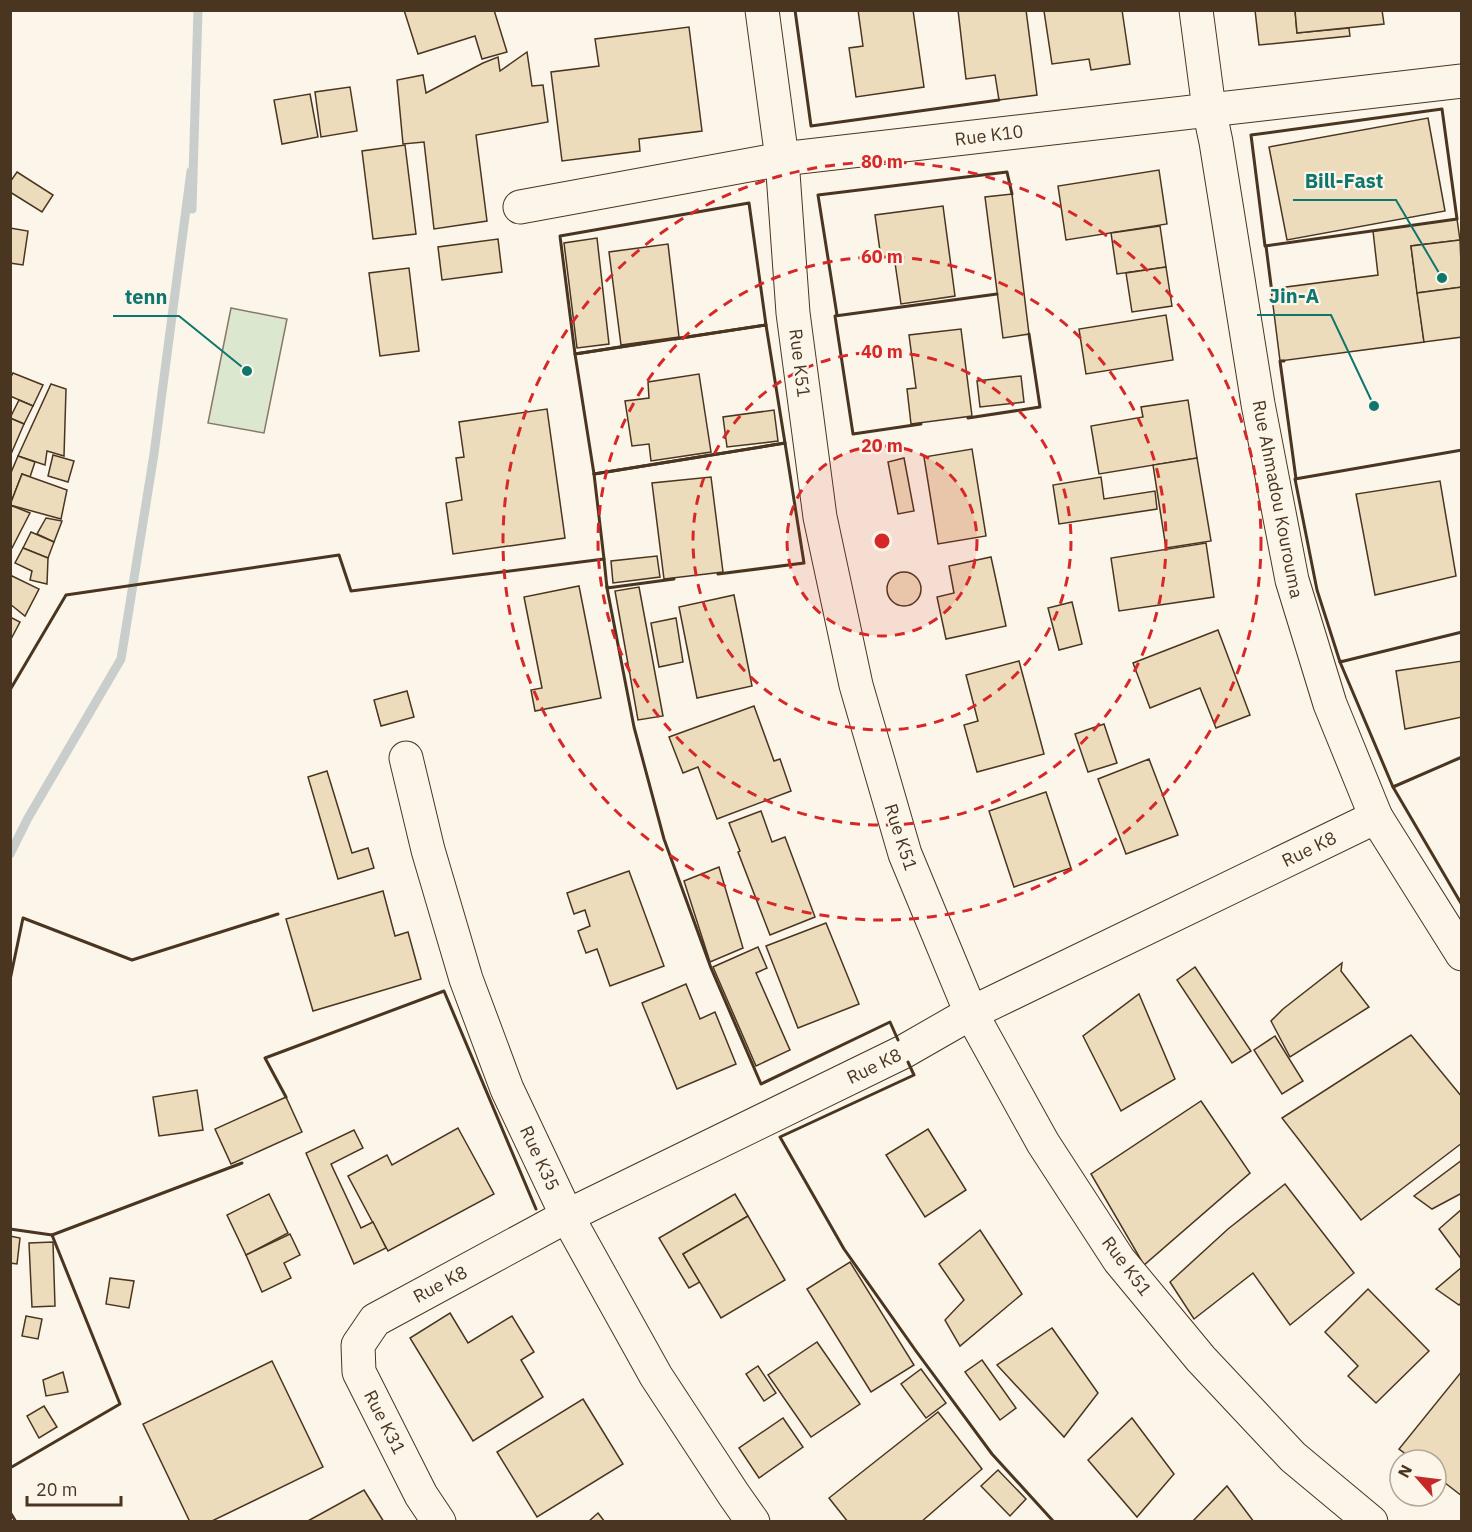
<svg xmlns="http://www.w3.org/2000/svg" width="1472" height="1532" viewBox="0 0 1472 1532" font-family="'IBM Plex Sans',sans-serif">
  <rect width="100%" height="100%" fill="#fbf6e9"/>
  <!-- green -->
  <path fill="#dce7d0" stroke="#887966" stroke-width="1.5" d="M231,308L287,319L264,433L208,423Z"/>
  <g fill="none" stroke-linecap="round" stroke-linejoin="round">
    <!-- stream -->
    <path stroke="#c9cecd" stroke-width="9" d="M10,854L28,818L121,659L154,454L191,171L192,209L198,10"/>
  </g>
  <!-- building -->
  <g fill="#ecdcbc" stroke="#4a3520" stroke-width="1.5">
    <path d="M404,10H494L507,52L482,59L475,36L418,54Z"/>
    <path d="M858,10H913L924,87L856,97L849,48L863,46Z"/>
    <path d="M958,10H1026L1037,95L999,100L995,75L966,79Z"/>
    <path d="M1122,10L1130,64L1091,70L1089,59L1052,64L1044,11Z"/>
    <path d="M1255,10H1295L1297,33L1349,28L1350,36L1259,45Z"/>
    <path d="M1295,10H1382L1384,24L1297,33Z"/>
    <path d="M689,27L702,131L639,139L640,151L562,161L551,72L599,66L595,39Z"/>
    <path d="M527,52L532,86L543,85L548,122L476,135L487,221L434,229L424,142L403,144L397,80L423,75L426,93L483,63L498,57L500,71Z"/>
    <path d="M350,87L357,131L321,137L315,92Z"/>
    <path d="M310,94L318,137L282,144L274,100Z"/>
    <path d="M1428,118L1445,211L1287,240L1269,147Z"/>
    <path d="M405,145L416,234L373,239L362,151Z"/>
    <path d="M1159,170L1167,224L1066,240L1058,186Z"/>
    <path d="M17,172L53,195L42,212L10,192V182Z"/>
    <path d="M1012,194L1029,334L1003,338L985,197Z"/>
    <path d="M943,206L955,296L901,304L894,256L881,258L875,215Z"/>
    <path d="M1457,219L1460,240L1411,246L1424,342L1280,361L1271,289L1378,275L1373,231Z"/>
    <path d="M1160,226L1166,267L1117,274L1111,233Z"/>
    <path d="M10,228L28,231L23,265L10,263Z"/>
    <path d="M597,238L609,344L577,348L564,243Z"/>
    <path d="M498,239L502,272L442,280L438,247Z"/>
    <path d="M1460,240L1462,287L1417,293L1411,246Z"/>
    <path d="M668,244L679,337L621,345L609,252Z"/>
    <path d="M1166,267L1172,306L1132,312L1126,273Z"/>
    <path d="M409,268L419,351L380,356L369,273Z"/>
    <path d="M1462,287V337L1424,342L1417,293Z"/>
    <path d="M1166,315L1173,360L1086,374L1079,329Z"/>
    <path d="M961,329L972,416L911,424L907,389L916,388L909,335Z"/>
    <path d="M13,373L43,385L33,406L10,396V379Z"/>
    <path d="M699,374L711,452L651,461L649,444L632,446L625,401L649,398L648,382Z"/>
    <path d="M1021,376L1024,402L980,407L977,381Z"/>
    <path d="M51,384L66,389L64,456L47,451L45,465L18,456Z"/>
    <path d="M19,400L33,406L24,424L10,418Z"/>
    <path d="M1188,400L1197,458L1099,474L1091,426L1143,417L1141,407Z"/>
    <path d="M547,409L565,538L453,554L446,503L462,500L456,458L464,457L459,422Z"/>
    <path d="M774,410L778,441L727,447L723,417Z"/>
    <path d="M10,418L24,424L11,454H10Z"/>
    <path d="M972,449L986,536L938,544L924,457Z"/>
    <path d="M53,455L74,461L68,482L48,476Z"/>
    <path d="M18,456L35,462L30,477L22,474L10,505V475Z"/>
    <path d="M904,458L914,511L898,514L888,462Z"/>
    <path d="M1197,458L1211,541L1166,548L1153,465Z"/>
    <path d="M22,474L67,490L61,519L10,505Z"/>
    <path d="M711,477L723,572L664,579L652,483Z"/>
    <path d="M1101,477L1104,499L1155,491L1157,509L1059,524L1053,485Z"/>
    <path d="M1440,481L1456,576L1375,595L1356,494Z"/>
    <path d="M10,505L30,513L12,548H10Z"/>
    <path d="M46,518L62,521L54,542L37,534Z"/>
    <path d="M31,532L54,542L48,558L23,548Z"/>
    <path d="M1206,543L1214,597L1119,611L1111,558Z"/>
    <path d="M23,548L48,558L47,584L30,580L32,571L15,563Z"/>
    <path d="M657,556L660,577L613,583L611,561Z"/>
    <path d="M991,557L1006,626L946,639L937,597L954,593L949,566Z"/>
    <circle cx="904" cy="589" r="17"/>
    <path d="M10,575L39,589L25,616L10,604Z"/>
    <path d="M579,586L601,698L535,711L531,690L542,688L524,597Z"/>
    <path d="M639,587L663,716L638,720L615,591Z"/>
    <path d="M734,595L752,686L697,698L679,607Z"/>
    <path d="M1072,602L1082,644L1059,650L1048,608Z"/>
    <path d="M10,617L20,622L10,641Z"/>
    <path d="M676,618L683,662L659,667L651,623Z"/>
    <path d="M1218,630L1250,715L1216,728L1200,688L1150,708L1133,663Z"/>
    <path d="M1019,661L1044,754L977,772L964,725L978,721L966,675Z"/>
    <path d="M1462,661V717L1405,729L1396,671Z"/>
    <path d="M407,691L414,717L381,726L374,700Z"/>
    <path d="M754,706L774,761L780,759L791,791L717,819L698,767L683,773L669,737Z"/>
    <path d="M1104,724L1117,763L1088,772L1075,734Z"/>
    <path d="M1149,759L1178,835L1126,854L1098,779Z"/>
    <path d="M327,771L352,853L368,848L374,868L338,879L308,777Z"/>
    <path d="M1046,792L1071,868L1014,887L989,811Z"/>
    <path d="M761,811L772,842L785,837L815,917L770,935L738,852L740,851L729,823Z"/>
    <path d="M719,867L743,948L710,962L684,881Z"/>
    <path d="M629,871L664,966L610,986L597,949L586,953L578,931L590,926L585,910L574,914L567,893Z"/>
    <path d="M383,891L395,936L408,932L421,979L313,1011L286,919Z"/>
    <path d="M826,923L859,1004L798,1028L766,946Z"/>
    <path d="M758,947L767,968L756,973L790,1050L756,1066L713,967Z"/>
    <path d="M1342,963L1341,971L1369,1007L1290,1057L1271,1021L1283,1009Z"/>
    <path d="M1195,967L1251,1051L1232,1063L1177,980Z"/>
    <path d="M686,984L700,1019L715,1012L736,1064L677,1089L642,1003Z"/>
    <path d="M1139,994L1175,1079L1121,1111L1083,1036Z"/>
    <path d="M1411,1035L1462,1097V1143L1361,1220L1282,1118Z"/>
    <path d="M1275,1036L1303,1081L1282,1094L1254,1050Z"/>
    <path d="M197,1090L203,1130L159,1136L153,1097Z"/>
    <path d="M286,1097L302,1132L231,1164L215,1129Z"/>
    <path d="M1201,1101L1250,1173L1144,1265L1091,1174Z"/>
    <path d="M458,1128L494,1194L388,1251L348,1176L387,1155L392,1165Z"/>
    <path d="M928,1129L966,1190L925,1217L886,1155Z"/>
    <path d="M354,1130L363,1148L331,1164L361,1228L373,1222L386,1248L354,1264L306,1153Z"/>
    <path d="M1462,1160V1193L1432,1209L1414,1196Z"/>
    <path d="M1285,1184L1354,1273L1290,1325L1253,1273L1194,1319L1170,1282L1228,1229Z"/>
    <path d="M269,1194L288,1233L246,1255L227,1215Z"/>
    <path d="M735,1194L748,1216L683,1254L700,1282L689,1288L659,1238Z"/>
    <path d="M1462,1209V1260L1439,1229Z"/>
    <path d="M748,1216L785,1280L721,1318L683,1254Z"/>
    <path d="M980,1230L1022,1294L960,1346L945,1320L964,1300L939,1264Z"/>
    <path d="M290,1234L300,1255L284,1263L291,1278L262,1292L246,1255Z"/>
    <path d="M10,1236L20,1238L17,1264L10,1263Z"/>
    <path d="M53,1242L55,1306L32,1307L29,1243Z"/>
    <path d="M850,1262L914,1365L871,1392L807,1289Z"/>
    <path d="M1462,1267V1302L1459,1305L1436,1289Z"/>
    <path d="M110,1278L134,1281L129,1308L106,1304Z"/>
    <path d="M1368,1289L1429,1351L1376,1403L1348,1376L1358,1366L1325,1332Z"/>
    <path d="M450,1313L468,1343L512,1316L534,1352L521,1360L543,1397L473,1441L410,1338Z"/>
    <path d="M26,1316L42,1319L38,1339L22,1336Z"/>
    <path d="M1052,1328L1098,1393L1064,1437L997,1365Z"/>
    <path d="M817,1342L860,1404L811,1437L768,1375Z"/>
    <path d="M982,1360L1016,1408L1000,1420L965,1372Z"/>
    <path d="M272,1361L323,1467L210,1522H190L143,1424Z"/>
    <path d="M758,1366L776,1393L764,1401L746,1374Z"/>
    <path d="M921,1369L946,1403L926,1418L901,1384Z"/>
    <path d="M1462,1371V1496L1436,1476V1460H1414L1399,1449Z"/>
    <path d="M63,1372L68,1392L46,1396L43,1380Z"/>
    <path d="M583,1399L623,1464L537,1517L497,1452Z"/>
    <path d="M44,1406L57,1427L39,1438L27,1416Z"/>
    <path d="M938,1412L982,1469L921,1522H848L829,1498Z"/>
    <path d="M783,1418L803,1447L759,1478L739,1448Z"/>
    <path d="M1132,1418L1174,1474L1137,1517L1088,1460Z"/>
    <path d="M998,1470L1026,1499L1010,1516L981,1486Z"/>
    <path d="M1227,1486L1254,1522H1192Z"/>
    <path d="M364,1490L384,1522H306Z"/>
    <path d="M598,1513L605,1522H588Z"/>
  </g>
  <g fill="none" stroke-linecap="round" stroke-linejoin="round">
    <!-- minor casing -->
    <g stroke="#4a3520" stroke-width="35">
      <g id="minor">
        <path d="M762,10L782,159L793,313L820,517L856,685L905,854L971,1013L1043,1143L1119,1260L1201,1359L1293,1457L1371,1522"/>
        <path d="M1196,10L1209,109L1216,142L1258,404L1292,580L1330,704L1376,817L1462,954"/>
        <path d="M520,207L782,159L1462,81"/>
        <path d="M406,758L428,850L466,979L507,1089L567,1216L656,1376L734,1495L753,1522"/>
        <path d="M439,1522L421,1495L359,1372L358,1345L375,1320L567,1216L903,1052L971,1013L1376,817"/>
      </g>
    </g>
    <!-- minor -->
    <use href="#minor" stroke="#fbf6e9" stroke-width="33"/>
    <!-- wall -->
    <g stroke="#4a3520" stroke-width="3">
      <path d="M795,10L811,126L999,100"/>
      <path d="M1442,109L1457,219L1265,246L1251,135Z"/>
      <path d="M749,203L766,325L575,354L560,236Z"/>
      <path d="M1266,246L1272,293"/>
      <path d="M837,315L818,195L1007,172L1012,194"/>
      <path d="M1284,361H1280L1296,479"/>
      <path d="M968,418L1040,407L1029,334"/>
      <path d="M921,424L853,434L835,316L997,294"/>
      <path d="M1462,450L1295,479L1317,590L1340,662L1462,632"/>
      <path d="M594,474L785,443L766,325L675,339"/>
      <path d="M594,474L785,443L804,563L718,574"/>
      <path d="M604,559L594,474L575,354L645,343"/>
      <path d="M607,586V588L674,579"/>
      <path d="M1341,661L1340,662L1393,787L1462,757"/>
      <path d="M10,690L66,595L339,555L351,591L604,559L607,588L634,727L664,839L711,968L761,1084L890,1022L898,1040"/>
      <path d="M1395,786L1393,787L1462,905"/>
      <path d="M10,980L23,918L132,960L278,914"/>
      <path d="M908,1062L914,1075L780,1137L844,1249L916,1351L992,1454L1054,1522"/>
      <path d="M286,1097L265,1058L444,991L536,1209"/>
      <path d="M10,1229L52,1235L120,1404L10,1468"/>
      <path d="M52,1235L242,1163"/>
      <path d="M10,1512L16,1522"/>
    </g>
  </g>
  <!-- distance rings -->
  <circle cx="882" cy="541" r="95" fill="#d62828" fill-opacity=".12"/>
  <g fill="none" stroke="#d62828" stroke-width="3" stroke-dasharray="10 8">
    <circle cx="882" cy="541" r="95"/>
    <circle cx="882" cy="541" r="189"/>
    <circle cx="882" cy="541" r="284"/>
    <circle cx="882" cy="541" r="379"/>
  </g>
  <g text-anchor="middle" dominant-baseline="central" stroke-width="4.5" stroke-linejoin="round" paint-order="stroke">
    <!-- street labels -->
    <g font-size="18" fill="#4a3520" stroke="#fbf6e9">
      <text transform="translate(989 135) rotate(-7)">Rue K10</text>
      <text transform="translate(800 363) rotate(83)">Rue K51</text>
      <text transform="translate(1278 499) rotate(79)">Rue Ahmadou Kourouma</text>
      <text transform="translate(901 837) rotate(72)">Rue K51</text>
      <text transform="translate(1309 849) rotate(-26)">Rue K8</text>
      <text transform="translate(874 1066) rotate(-26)">Rue K8</text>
      <text transform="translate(540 1158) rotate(65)">Rue K35</text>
      <text transform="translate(1127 1266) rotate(53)">Rue K51</text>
      <text transform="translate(440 1284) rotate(-28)">Rue K8</text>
      <text transform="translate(385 1422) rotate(63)">Rue K31</text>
    </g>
  </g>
  <circle cx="882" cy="541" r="9" fill="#d62828" stroke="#fbf6e9" stroke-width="3"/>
  <g font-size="18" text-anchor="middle" font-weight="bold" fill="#d62828" stroke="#fbf6e9" stroke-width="4.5" stroke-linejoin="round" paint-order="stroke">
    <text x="882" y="168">80 m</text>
    <text x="882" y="263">60 m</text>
    <text x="882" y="358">40 m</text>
    <text x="882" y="452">20 m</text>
  </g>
  <!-- callouts -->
  <path fill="none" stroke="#0f766e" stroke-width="2" d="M1442 278L1396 200H1293M1374 406L1331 315H1257M247 371L179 316H113"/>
  <g fill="#0f766e" stroke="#fbf6e9" stroke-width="2">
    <circle cx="1442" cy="278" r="6"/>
    <circle cx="1374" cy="406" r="6"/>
    <circle cx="247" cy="371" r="6"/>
  </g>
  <g font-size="20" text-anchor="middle" font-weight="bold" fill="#0f766e" stroke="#fbf6e9" stroke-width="4.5" stroke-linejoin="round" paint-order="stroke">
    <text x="1344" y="188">Bill-Fast</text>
    <text x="1294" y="303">Jin-A</text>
    <text x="146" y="304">tenn</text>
  </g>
  <!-- border -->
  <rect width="1472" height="1532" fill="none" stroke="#4a3520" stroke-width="24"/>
  <!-- north arrow -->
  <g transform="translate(1418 1478) rotate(298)"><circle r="28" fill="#fbf6e9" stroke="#b4a999" stroke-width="1.5"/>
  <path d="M0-4.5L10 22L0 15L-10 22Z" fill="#c62828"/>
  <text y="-9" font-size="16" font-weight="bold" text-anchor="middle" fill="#4a3520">N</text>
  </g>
  <!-- scale -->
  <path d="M27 1496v9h94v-9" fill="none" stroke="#4a3520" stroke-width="3"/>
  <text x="36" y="1496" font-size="18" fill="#4a3520" stroke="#fbf6e9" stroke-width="4.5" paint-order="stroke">20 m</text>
</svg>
